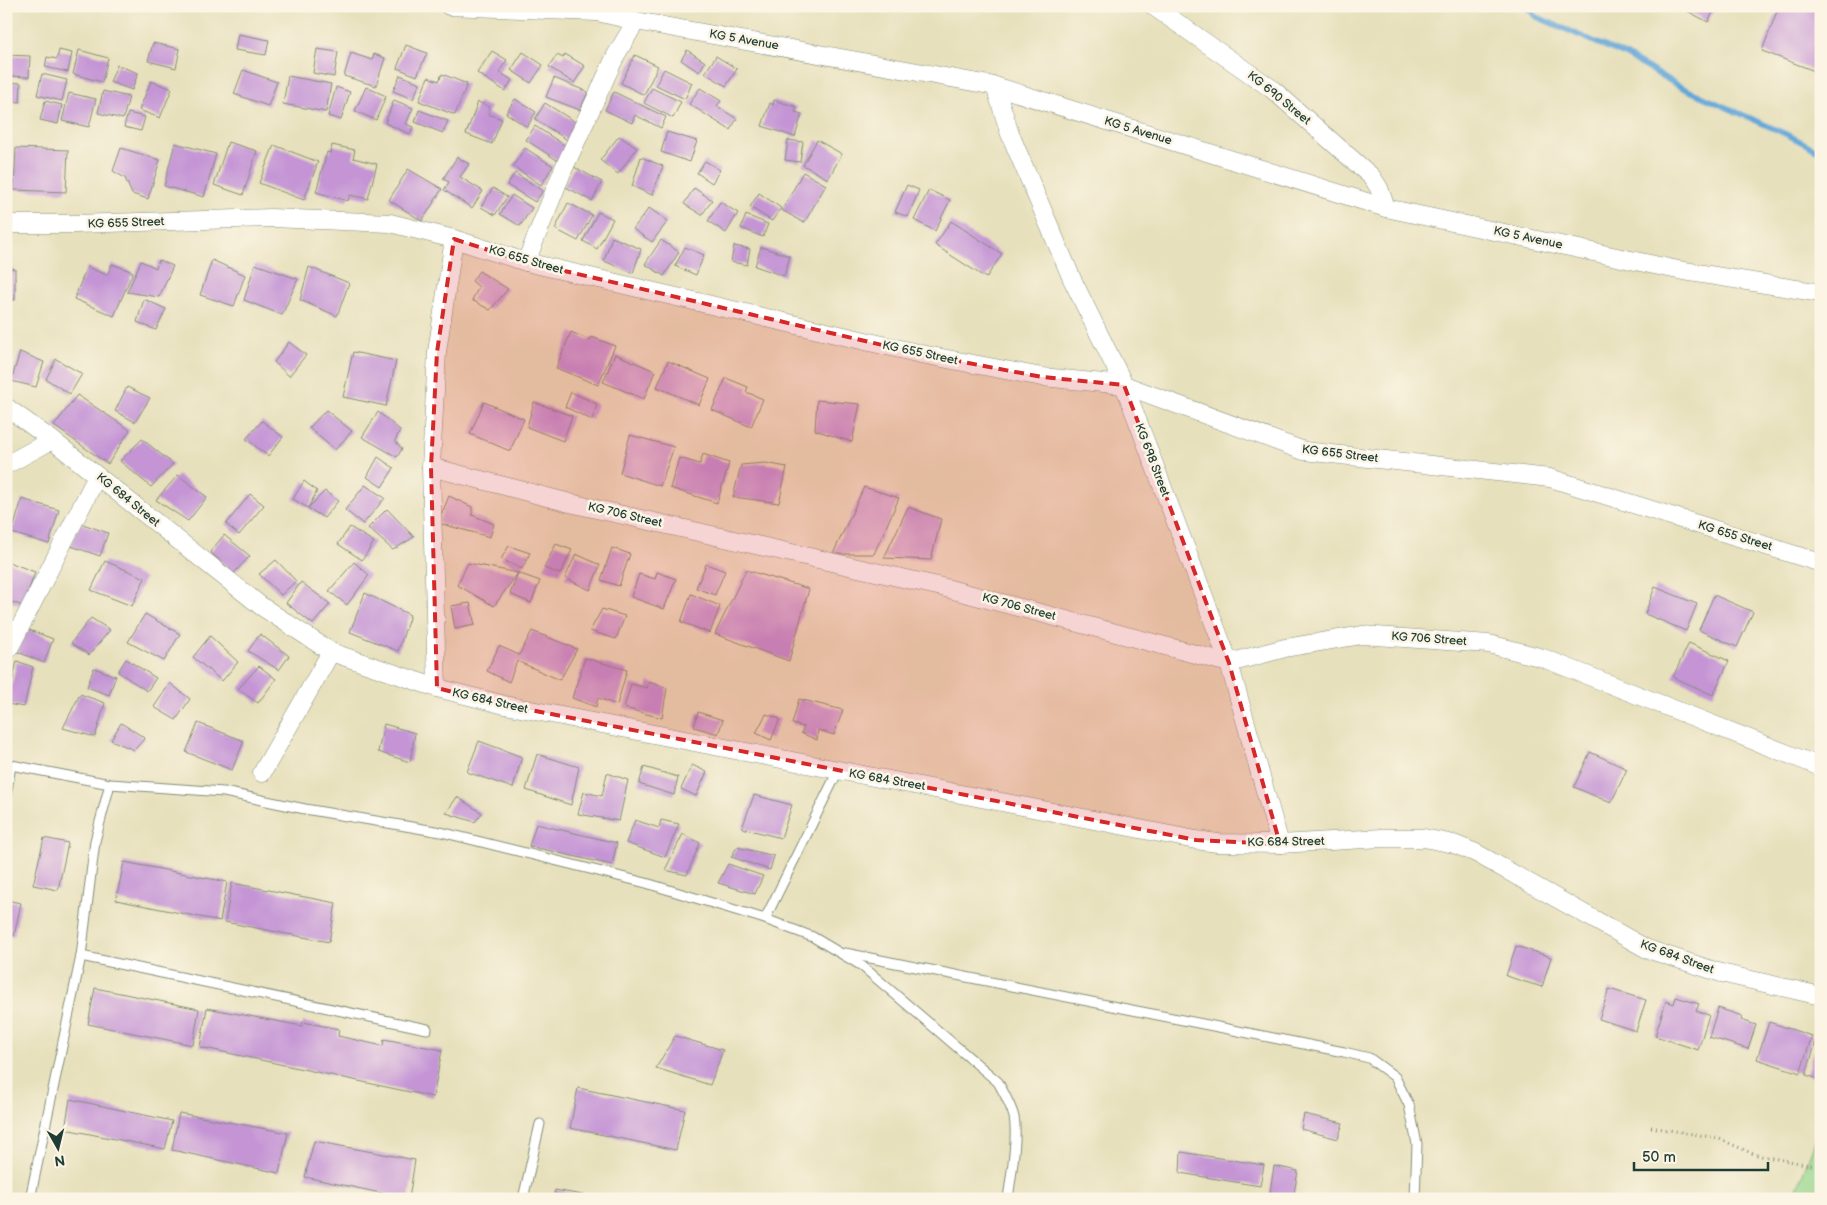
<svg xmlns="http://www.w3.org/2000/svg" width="1827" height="1205" viewBox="0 0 1827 1205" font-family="'Balsamiq Sans',sans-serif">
  <rect width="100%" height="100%" fill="#fcf5e5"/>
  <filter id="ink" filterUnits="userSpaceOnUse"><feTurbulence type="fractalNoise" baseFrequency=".02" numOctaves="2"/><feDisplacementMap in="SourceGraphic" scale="10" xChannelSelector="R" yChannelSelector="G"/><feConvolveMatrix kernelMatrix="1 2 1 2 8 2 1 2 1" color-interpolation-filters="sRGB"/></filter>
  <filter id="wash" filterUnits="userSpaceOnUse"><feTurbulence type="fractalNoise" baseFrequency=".0096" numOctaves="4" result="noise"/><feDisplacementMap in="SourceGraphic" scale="20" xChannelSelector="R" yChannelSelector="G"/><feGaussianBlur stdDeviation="1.12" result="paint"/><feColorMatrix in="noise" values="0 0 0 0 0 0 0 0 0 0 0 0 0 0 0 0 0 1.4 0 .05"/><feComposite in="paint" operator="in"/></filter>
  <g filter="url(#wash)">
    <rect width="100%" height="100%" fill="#e7e0bc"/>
    <!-- green -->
    <path fill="#98d68c" stroke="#5c8a60" d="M1817,1136L1821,1137V1199H1793Z"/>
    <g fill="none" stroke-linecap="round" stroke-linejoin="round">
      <!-- stream -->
      <path stroke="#63a7d8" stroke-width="5.5" d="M1525,6L1537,17L1625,55L1681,87L1788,135L1821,152"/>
    </g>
    <g id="blocks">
      <!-- building -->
      <g fill="#c494d5">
        <path d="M1678,6H1716L1708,22Z"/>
        <path d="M1779,6H1821L1820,73L1762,51Z"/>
        <path d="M238,34L269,40L266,55L235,50Z"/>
        <path d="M153,43L180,49L176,68L148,61Z"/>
        <path d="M406,45L427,53L417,76L397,68Z"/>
        <path d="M317,49L338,52L334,77L313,73Z"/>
        <path d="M59,50L72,53L68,72L45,67L47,57L57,59Z"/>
        <path d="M79,50L108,58L102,82L73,74Z"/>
        <path d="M687,50L705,62L699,72L681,60Z"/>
        <path d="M492,51L507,60L499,72L512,80L505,91L477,73Z"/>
        <path d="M523,52L543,65L531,83L511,70Z"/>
        <path d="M351,53L372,60L374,54L385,58L376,86L344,76Z"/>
        <path d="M565,54L585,66L574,83L549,67L557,55L563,58Z"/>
        <path d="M7,55L30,56L29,77L6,76Z"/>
        <path d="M635,55L658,66L644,95L621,83Z"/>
        <path d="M716,56L737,69L726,86L705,73Z"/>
        <path d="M117,65L138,73L132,90L110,82Z"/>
        <path d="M664,69L692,83L685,99L656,85Z"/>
        <path d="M243,70L277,82L268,106L234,94Z"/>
        <path d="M42,74L67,80L62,101L37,95Z"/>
        <path d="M442,74L467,84L455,115L419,101L428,77L439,81Z"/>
        <path d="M400,75L420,83L413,99L393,91Z"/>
        <path d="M288,76L331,84L326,112L283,104Z"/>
        <path d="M554,78L588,92L580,110L546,97Z"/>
        <path d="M151,81L172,89L160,118L139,110Z"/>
        <path d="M6,82L21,83L20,102L6,101Z"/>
        <path d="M336,87L350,92L341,120L328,116Z"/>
        <path d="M366,87L386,96L376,120L355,111Z"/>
        <path d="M652,88L681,102L673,118L644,103Z"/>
        <path d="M700,88L721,101L717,106L737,119L730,130L689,104Z"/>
        <path d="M103,91L129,97L123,119L98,113Z"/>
        <path d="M614,92L666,117L661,128L635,115L632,123L605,110Z"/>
        <path d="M69,93L96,99L89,127L62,121Z"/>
        <path d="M515,99L536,112L527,127L506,113Z"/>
        <path d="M394,100L413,108L406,124L413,127L410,134L385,123Z"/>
        <path d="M774,100L797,107L795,112L802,114L795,137L762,126L770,103L773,105Z"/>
        <path d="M45,101L62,105L58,124L40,120Z"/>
        <path d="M478,102L490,107L488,114L502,119L492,144L466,134Z"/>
        <path d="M545,103L580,125L569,141L535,119Z"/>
        <path d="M419,110L448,121L443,133L415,122Z"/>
        <path d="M128,113L145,117L141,131L124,127Z"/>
        <path d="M535,126L569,148L560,162L526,140Z"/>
        <path d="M667,132L697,141L690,162L661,152Z"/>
        <path d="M619,136L637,148L618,174L600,160Z"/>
        <path d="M788,140L803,142L800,162L785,160Z"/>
        <path d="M817,140L842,154L828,179L803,165Z"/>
        <path d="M228,142L257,151L243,195L214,185Z"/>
        <path d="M175,143L216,154L204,197L164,186Z"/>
        <path d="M274,145L318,162L304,200L259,183Z"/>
        <path d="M332,145L355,150L353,158L377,164L368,199L350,195L348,201L316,192L327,152L330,153Z"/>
        <path d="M16,148L68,150L66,192L14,190Z"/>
        <path d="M121,148L160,160L148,199L132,194L125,178L113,171Z"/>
        <path d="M525,148L553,166L541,185L513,166Z"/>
        <path d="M457,157L469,164L460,177L483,191L472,208L444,190L449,182L443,179Z"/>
        <path d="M641,157L663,166L652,195L632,186Z"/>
        <path d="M705,161L720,170L712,183L697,173Z"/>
        <path d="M574,167L602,182L592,201L564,186Z"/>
        <path d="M408,169L442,189L422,221L389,200Z"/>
        <path d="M803,172L826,185L804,223L782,210Z"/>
        <path d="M515,173L543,191L535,202L507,185Z"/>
        <path d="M907,185L919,190L908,217L895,212Z"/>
        <path d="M493,188L507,197L495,215L481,207Z"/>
        <path d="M694,188L712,200L702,215L684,204Z"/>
        <path d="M929,190L950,200L935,231L914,220Z"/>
        <path d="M759,193L781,208L772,221L750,207Z"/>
        <path d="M512,195L532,208L520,226L500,214Z"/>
        <path d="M720,202L738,213L726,233L708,221Z"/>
        <path d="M568,203L592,215L578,241L555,229Z"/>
        <path d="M649,208L668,221L652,242L633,229Z"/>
        <path d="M598,212L613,219L597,249L583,241Z"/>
        <path d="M746,215L768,224L763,237L741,228Z"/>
        <path d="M951,221L1002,254L986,278L935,245Z"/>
        <path d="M612,237L641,249L633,273L604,261Z"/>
        <path d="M661,240L679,252L664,276L645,264Z"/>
        <path d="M734,246L750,249L747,265L731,262Z"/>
        <path d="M685,247L704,255L696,275L675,266Z"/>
        <path d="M761,247L790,256L784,276L755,266Z"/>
        <path d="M159,260L173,266L159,297L127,292L141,261L156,268Z"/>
        <path d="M212,260L245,275L234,306L200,295Z"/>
        <path d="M112,264L133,272L114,316L74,299L87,267L107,275Z"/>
        <path d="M255,264L298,279L282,315L244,300Z"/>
        <path d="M309,267L349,283L337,316L300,300Z"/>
        <path d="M6,268L15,269V300L6,299Z"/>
        <path d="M479,271L508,289L490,310L472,300L479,287L472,281Z"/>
        <path d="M144,299L166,309L156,330L137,322Z"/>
        <path d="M571,332L590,340L592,337L615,346L598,385L556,368Z"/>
        <path d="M289,342L306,355L289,376L274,362Z"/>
        <path d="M20,352L44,362L36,387L11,381Z"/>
        <path d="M353,352L396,361L386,406L343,397Z"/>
        <path d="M615,354L655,371L644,399L603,382Z"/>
        <path d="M56,359L82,374L70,394L46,379Z"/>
        <path d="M668,361L710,379L699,405L657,387Z"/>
        <path d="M726,378L748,387L746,392L763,399L751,427L712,410Z"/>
        <path d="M127,387L150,398L135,422L115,411Z"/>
        <path d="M571,392L597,404L592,420L565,407Z"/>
        <path d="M77,395L130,430L108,464L54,426Z"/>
        <path d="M817,400L860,404L852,442L815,430Z"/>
        <path d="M484,402L524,419L510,451L470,434Z"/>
        <path d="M534,402L572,416L563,441L527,427Z"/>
        <path d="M326,410L352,431L335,450L309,428Z"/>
        <path d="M378,412L400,430L395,441L402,449L397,457L362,437Z"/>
        <path d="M262,421L283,437L268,456L246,439Z"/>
        <path d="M630,435L674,447L660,486L620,473Z"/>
        <path d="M142,439L173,464L151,487L120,461Z"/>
        <path d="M703,454L729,463L717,503L670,488L679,458L700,464Z"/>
        <path d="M378,457L394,468L382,487L367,477Z"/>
        <path d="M765,463L787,467L779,503L733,497L741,465Z"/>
        <path d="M178,475L207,497L188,521L156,500Z"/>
        <path d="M304,481L317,491L308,508L293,499Z"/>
        <path d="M365,485L385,498L363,524L345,510Z"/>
        <path d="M864,487L899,498L874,554H833Z"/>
        <path d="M325,491L338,501L324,518L308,508Z"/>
        <path d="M250,494L264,505L239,535L226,524Z"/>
        <path d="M449,496L472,507V515L494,524L490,537L438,523Z"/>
        <path d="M22,499L59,510L49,544L12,533Z"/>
        <path d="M908,507L941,519L931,560L884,558Z"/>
        <path d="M387,509L414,537L393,550L368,528Z"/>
        <path d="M80,523L108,533L100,556L71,546Z"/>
        <path d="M350,527L374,542L362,560L338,544Z"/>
        <path d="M224,535L250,556L234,573L210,552Z"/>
        <path d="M556,544L572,550L560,574L544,568Z"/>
        <path d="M509,546L530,553L522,569L501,559Z"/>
        <path d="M612,548L630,554L619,586L601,580Z"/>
        <path d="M576,554L600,565L590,590L565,578Z"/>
        <path d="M276,560L296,581L281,595L259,574Z"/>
        <path d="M6,561L35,572L23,606L6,600Z"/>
        <path d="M105,561L145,578L132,606L91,590Z"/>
        <path d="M354,562L369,575L347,605L329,591Z"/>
        <path d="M468,563L518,573L494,606L457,585Z"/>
        <path d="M706,564L725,571L715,595L696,588Z"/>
        <path d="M746,570L809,589L789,661L715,634Z"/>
        <path d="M657,572L676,579L664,609L631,597L639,574L655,579Z"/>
        <path d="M518,573L540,581L531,603L510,594Z"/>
        <path d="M301,582L330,604L313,624L286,603Z"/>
        <path d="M1655,587L1697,604L1686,631L1645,614Z"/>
        <path d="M365,593L410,615L398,651L350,632Z"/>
        <path d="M691,594L720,606L710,633L681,622Z"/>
        <path d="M1714,595L1753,612L1737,647L1699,630Z"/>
        <path d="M470,603L475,625L455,629L451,606Z"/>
        <path d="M602,609L625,616L616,639L590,631Z"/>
        <path d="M145,614L180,634L164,661L128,642Z"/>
        <path d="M91,618L110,630L89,655L71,643Z"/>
        <path d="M27,629L53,639L44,663L18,652Z"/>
        <path d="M532,631L577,649L560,680L517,661L509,682L487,671L499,646L519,655Z"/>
        <path d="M260,634L289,656L279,670L248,651Z"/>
        <path d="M210,636L238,662L222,681L193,657Z"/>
        <path d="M1689,643L1729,661L1713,695L1673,677Z"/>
        <path d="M585,658L627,670L617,705L598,698L596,707L572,698Z"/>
        <path d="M126,659L156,678L147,691L118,672Z"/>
        <path d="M17,661L33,667L24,707L7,704Z"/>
        <path d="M259,666L276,679L258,703L238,689Z"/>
        <path d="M94,668L116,676L109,695L87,687Z"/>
        <path d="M649,682L667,688L662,718L624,708L631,684L647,688Z"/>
        <path d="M170,683L190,699L176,720L154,707Z"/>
        <path d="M80,694L105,703L95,737L63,728Z"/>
        <path d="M799,699L843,710L834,735L818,730L817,740L801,733L804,727L792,724Z"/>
        <path d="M698,712L723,720L718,734L694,727Z"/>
        <path d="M766,714L780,719L771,740L756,733Z"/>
        <path d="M121,723L145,738L134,750L111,740Z"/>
        <path d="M198,723L244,741L232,770L186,752Z"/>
        <path d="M384,724L415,733L410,762L378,752Z"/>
        <path d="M479,741L522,757L513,788L467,772Z"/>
        <path d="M1590,752L1627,769L1611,803L1574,787Z"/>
        <path d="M537,754L579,767L571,805L526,790Z"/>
        <path d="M692,765L707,772L696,796L681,789Z"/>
        <path d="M644,767L678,777L674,795L639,784Z"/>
        <path d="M607,773L628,780L619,821L578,814L584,792L602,796Z"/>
        <path d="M754,795L792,805L781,838L742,828Z"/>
        <path d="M457,797L482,813L475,822L446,813Z"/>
        <path d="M635,820L659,828L661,820L679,824L665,857L626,843Z"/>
        <path d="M536,824L617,843L612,865L529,846Z"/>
        <path d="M683,834L700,843L687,875L665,870Z"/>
        <path d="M44,838L68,843L58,890L33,885Z"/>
        <path d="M737,847L774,856L770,870L731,857Z"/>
        <path d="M124,862L227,882L220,921L116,900Z"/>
        <path d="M728,864L763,876L755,894L718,883Z"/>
        <path d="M232,883L336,903L329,942L225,922Z"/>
        <path d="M6,900L21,903L14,936L6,934Z"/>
        <path d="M1516,946L1551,957L1542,987L1506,976Z"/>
        <path d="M95,988L199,1009L193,1045L88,1024Z"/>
        <path d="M1609,989L1646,1000L1636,1031L1599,1019Z"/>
        <path d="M1676,997L1699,1004L1696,1011L1709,1015L1698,1050L1655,1036L1666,1001L1674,1004Z"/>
        <path d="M207,1008L302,1026L303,1022L339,1029L338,1036L383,1046L384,1039L442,1050L433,1097L200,1047Z"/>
        <path d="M1718,1008L1742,1016L1741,1020L1756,1025L1748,1049L1709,1037Z"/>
        <path d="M1769,1022L1812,1036L1800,1073L1757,1059Z"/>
        <path d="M675,1036L723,1050L710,1085L656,1068Z"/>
        <path d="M1817,1038L1821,1040V1080L1806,1075Z"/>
        <path d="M578,1088L685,1110L676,1150L570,1128Z"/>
        <path d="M70,1099L172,1121L165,1149L65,1129Z"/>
        <path d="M179,1113L288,1133L279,1173L172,1150Z"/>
        <path d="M1304,1114L1343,1123L1338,1139L1301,1129Z"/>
        <path d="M314,1141L415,1160L409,1199L305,1177Z"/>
        <path d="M1181,1152L1264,1165L1260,1186L1180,1173Z"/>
        <path d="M1274,1166L1298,1171L1293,1199H1269Z"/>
        <path d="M555,1190L599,1198V1199H553Z"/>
      </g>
    </g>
  </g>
  <g filter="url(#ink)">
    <use href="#blocks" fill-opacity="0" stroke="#838e78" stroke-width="1"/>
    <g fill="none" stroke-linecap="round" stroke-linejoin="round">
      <!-- service casing -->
      <g stroke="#838e78" stroke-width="11">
        <g id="service">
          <path d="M6,764L110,784L224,792L305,809L441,832L646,883L765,919L813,937L862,966L998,1082C1004,1093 1011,1105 1014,1117C1018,1138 1011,1176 1008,1199"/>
          <path d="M6,796L11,765"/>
          <path d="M765,919L838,771"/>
          <path d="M845,953L1344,1052L1369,1058L1395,1077L1409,1105L1417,1144L1415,1199"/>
          <path d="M81,956L427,1029"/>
          <path d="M30,1199L81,956L95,841L110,784"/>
          <path d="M523,1199L540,1124"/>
        </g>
      </g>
      <!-- minor casing -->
      <g stroke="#838e78" stroke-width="19">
        <g id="minor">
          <path d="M449,6L597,12L636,21L995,86L1386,208L1678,270L1821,293"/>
          <path d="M1153,6L1272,89L1372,177L1379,188L1386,208"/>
          <path d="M995,86L1010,134L1072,279L1124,385L1214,623L1229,663L1280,844"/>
          <path d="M6,224H74L271,218L390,223L454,239L526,262L921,354L1042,377L1124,385L1304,451L1550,478L1821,563"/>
          <path d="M454,239L437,352L431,467L570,503L942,587L1229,663L1285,648L1362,635L1489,644L1543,658L1821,767"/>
          <path d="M526,262L563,170L616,55L636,21"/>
          <path d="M6,407L52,440"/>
          <path d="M6,465L52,440L261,606L331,652L437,688L505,705L1196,840L1218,843L1280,844L1382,838H1424L1454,844L1476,853L1647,949L1721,973L1821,996"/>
          <path d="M431,467L437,688"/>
          <path d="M9,649L97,476"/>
          <path d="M262,773L331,652"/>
        </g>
      </g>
      <!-- path -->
      <path stroke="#838e78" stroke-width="3" stroke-dasharray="1 4" stroke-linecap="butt" d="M1651,1127L1717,1138L1756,1155L1821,1167"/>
      <!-- service -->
      <use href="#service" stroke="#fff" stroke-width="9"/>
      <!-- minor -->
      <use href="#minor" stroke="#fff" stroke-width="18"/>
    </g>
  </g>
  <!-- marked area -->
  <path fill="#d62828" fill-opacity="0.2" stroke="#d62828" stroke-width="4" stroke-dasharray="10 6" stroke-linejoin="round" d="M454,239L526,262L921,354L1042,377L1124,385L1229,663L1280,844L1196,840L505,705L437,688L431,467L437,352Z"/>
  <g text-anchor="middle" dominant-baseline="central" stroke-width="5" stroke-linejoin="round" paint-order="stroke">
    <!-- street labels -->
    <g font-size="12" fill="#1f3d34" stroke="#fcf5e5">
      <text transform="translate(744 40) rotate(10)">KG 5 Avenue</text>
      <text transform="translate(1279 98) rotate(39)">KG 690 Street</text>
      <text transform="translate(1138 131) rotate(17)">KG 5 Avenue</text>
      <text transform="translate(126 223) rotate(-2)">KG 655 Street</text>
      <text transform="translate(1528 238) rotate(12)">KG 5 Avenue</text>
      <text transform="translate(526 260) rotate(16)">KG 655 Street</text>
      <text transform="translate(920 353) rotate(12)">KG 655 Street</text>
      <text transform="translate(1340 454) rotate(7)">KG 655 Street</text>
      <text transform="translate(1152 460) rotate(69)">KG 698 Street</text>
      <text transform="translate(128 500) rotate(39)">KG 684 Street</text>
      <text transform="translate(625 515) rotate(13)">KG 706 Street</text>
      <text transform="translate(1735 536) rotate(17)">KG 655 Street</text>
      <text transform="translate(1019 607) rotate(15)">KG 706 Street</text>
      <text transform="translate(1429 639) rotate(4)">KG 706 Street</text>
      <text transform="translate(490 701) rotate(13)">KG 684 Street</text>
      <text transform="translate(887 780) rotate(10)">KG 684 Street</text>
      <text transform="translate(1286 842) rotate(-1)">KG 684 Street</text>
      <text transform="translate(1677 957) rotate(20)">KG 684 Street</text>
    </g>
  </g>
  <!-- margin -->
  <rect width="1827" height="1205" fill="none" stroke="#fcf5e5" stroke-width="25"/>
  <!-- north arrow -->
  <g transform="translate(58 1148) rotate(172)" stroke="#fcf5e5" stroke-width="4" paint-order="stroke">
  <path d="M0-4L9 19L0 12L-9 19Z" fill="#1f3d34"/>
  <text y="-8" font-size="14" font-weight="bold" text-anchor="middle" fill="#1f3d34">N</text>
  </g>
  <!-- scale -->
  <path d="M1634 1162v8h134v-8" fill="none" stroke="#1f3d34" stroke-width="2.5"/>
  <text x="1642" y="1162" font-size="15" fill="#1f3d34" stroke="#fcf5e5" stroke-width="4" paint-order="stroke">50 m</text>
</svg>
